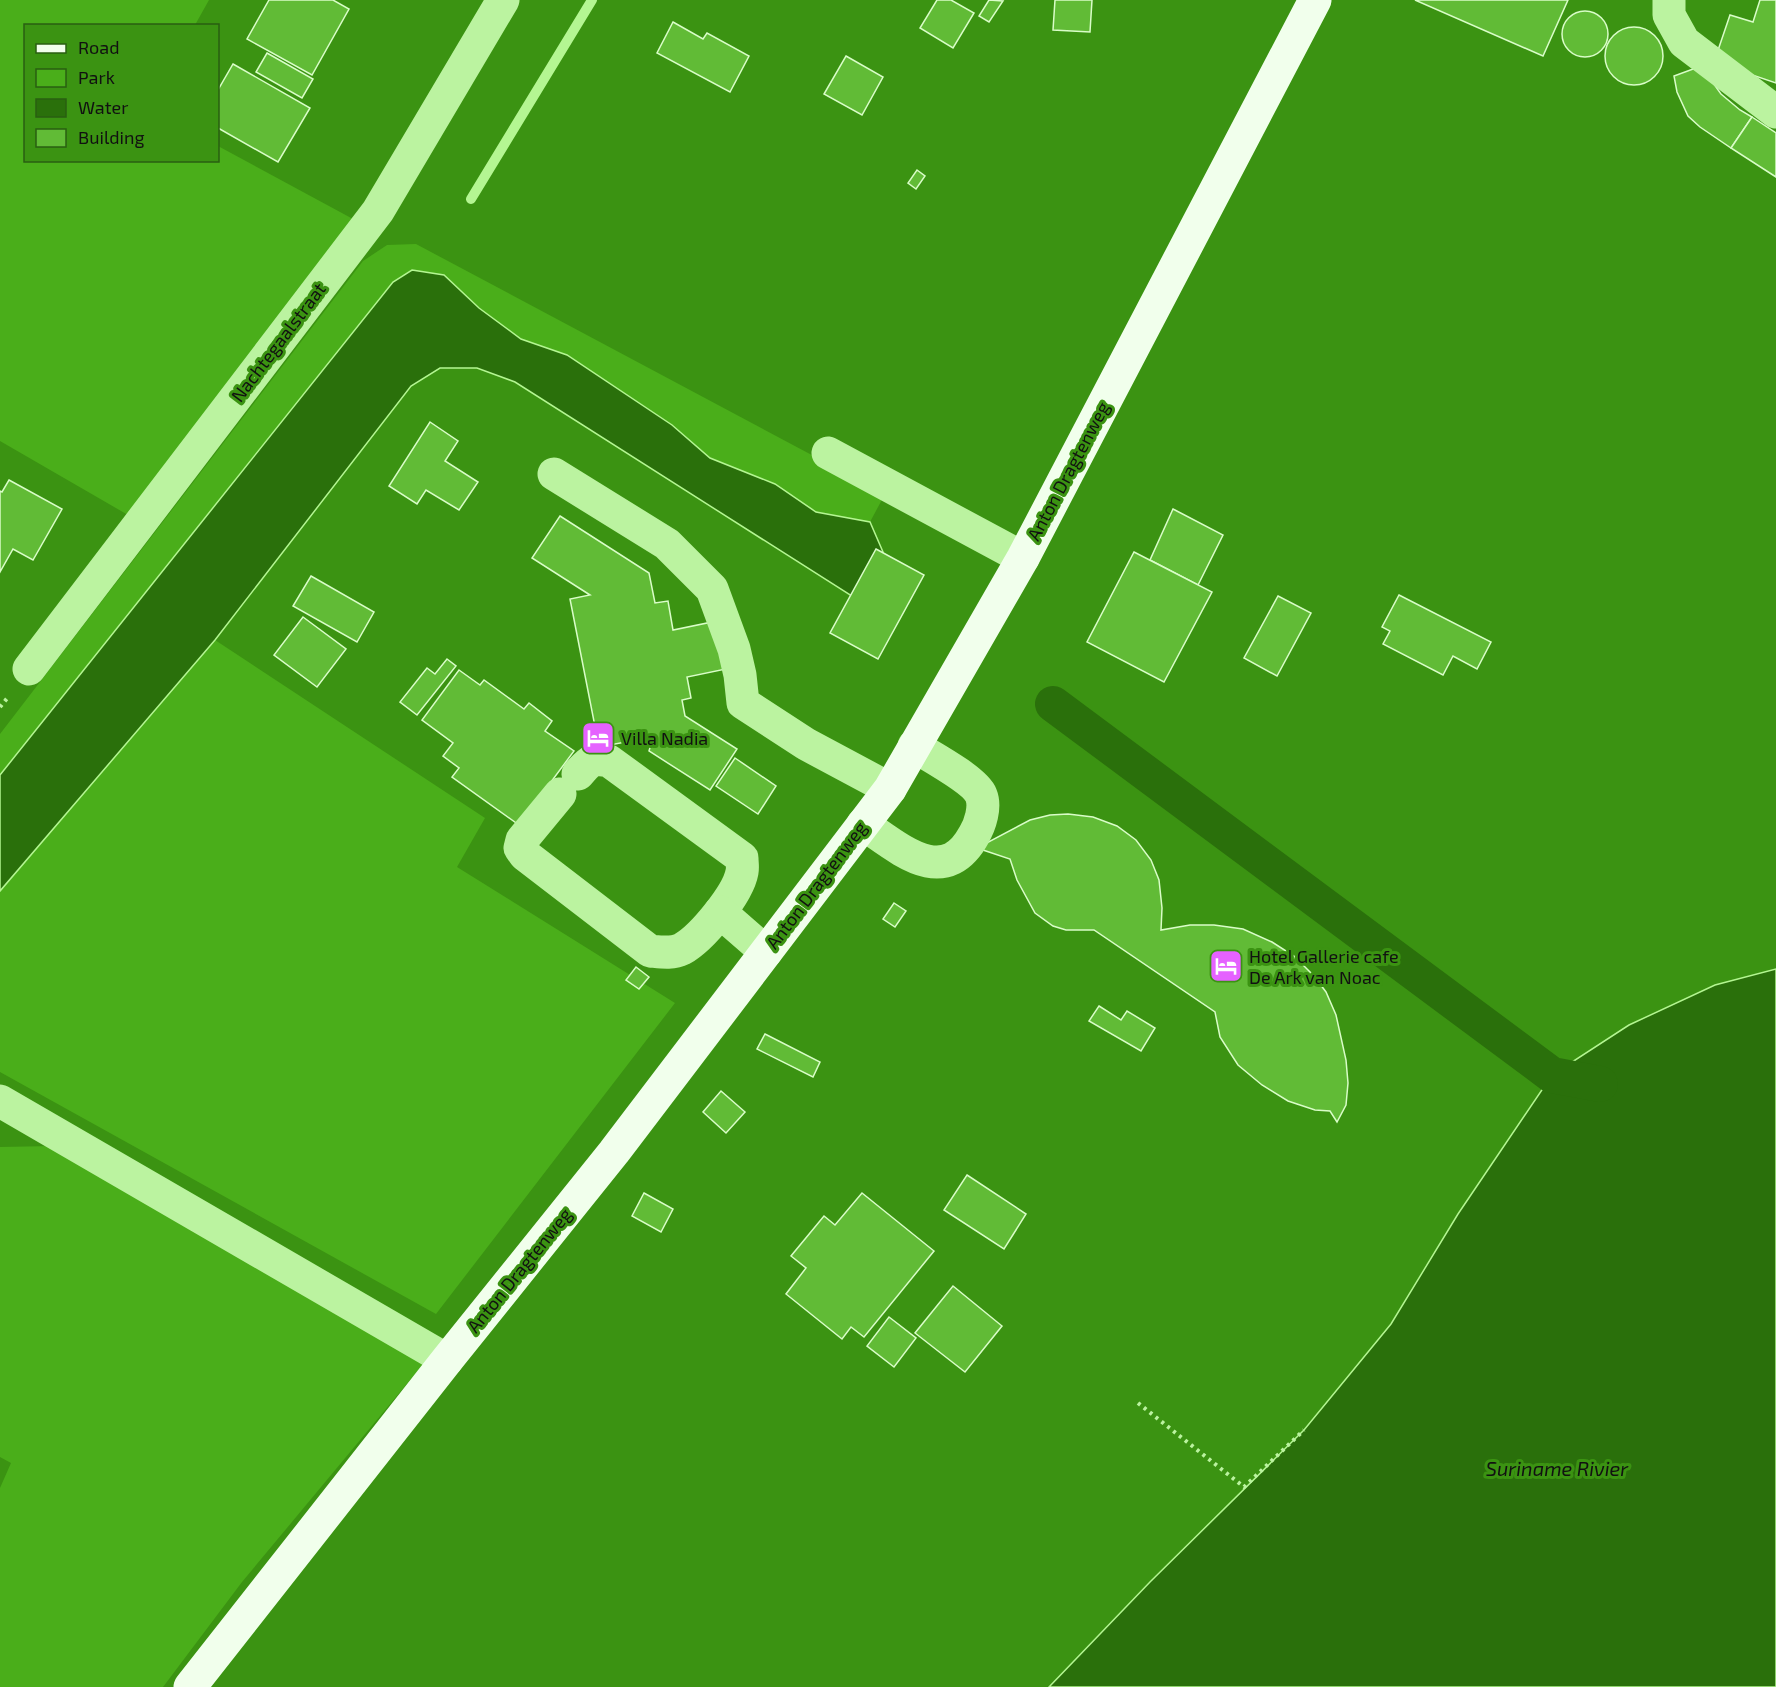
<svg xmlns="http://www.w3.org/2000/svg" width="1776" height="1687" viewBox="0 0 1776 1687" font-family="'Exo 2',sans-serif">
  <rect width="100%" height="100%" fill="#3b9312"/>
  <!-- green -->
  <g fill="#4aae1a">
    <path d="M0,0H209L195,25L26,26V160H218V146L353,219L128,515L0,441Z"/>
    <path d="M416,244L885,494L870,522L816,512L775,484L710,458L672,425L567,355L521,340L479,308L444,275L393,282L0,775V734L363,261L387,245Z"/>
    <path d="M215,640L485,818L457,867L675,1003L436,1314L0,1072V891Z"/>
    <path d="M53,1146L425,1362L242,1582L163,1687H0V1488L11,1463L0,1457V1147Z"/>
  </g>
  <!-- water -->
  <g fill="#2a700b" stroke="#b4f692" stroke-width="1.5">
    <path d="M412,270L444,275L479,308L521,339L567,355L672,425L710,458L775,484L816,512L870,522L883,552L858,600L515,382L477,368H440L411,386L215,640L0,891V775L393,282Z"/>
    <path d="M1776,969V1687H1049L1150,1582L1304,1430L1391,1324L1458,1214L1552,1075L1629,1025L1715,985Z"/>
  </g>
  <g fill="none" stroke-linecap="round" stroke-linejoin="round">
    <!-- stream -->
    <path stroke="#b4f692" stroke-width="10" d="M471,199L592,0"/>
    <!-- canal -->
    <path stroke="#2a700b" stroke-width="36" d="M1053,704L1552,1075L1600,1084"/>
  </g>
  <!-- building -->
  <g fill="#61bb36" stroke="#d9fdc8" stroke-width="1.5">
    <path d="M269,0H333L349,9L312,75L247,39Z"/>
    <path d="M937,0H951L974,13L953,48L920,28Z"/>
    <path d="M989,0L1003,1L989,22L979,16Z"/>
    <path d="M1055,0H1092L1090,32L1053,30Z"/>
    <path d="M1415,0H1568L1543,56Z"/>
    <path d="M1760,0H1776V83L1714,62L1730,15L1753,22Z"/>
    <circle cx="1585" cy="34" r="23"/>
    <path d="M673,22L703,39L707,33L749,56L730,92L657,53Z"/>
    <circle cx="1634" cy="56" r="29"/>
    <path d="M267,53L313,79L302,98L256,72Z"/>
    <path d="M846,56L883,77L862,115L824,94Z"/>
    <path d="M233,64L310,108L278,162L218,128V90Z"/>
    <path d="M1704,65L1708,76L1721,94L1740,110L1752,117L1731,148L1700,127L1688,116L1677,92L1674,76Z"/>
    <path d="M1752,117L1776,133V177L1731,148Z"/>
    <path d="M917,170L925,176L916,189L908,183Z"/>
    <path d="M430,422L458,441L445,461L478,482L459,510L426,490L417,504L389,486Z"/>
    <path d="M9,480L62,509L33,560L13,549L0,572V491L2,492Z"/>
    <path d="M1173,509L1223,535L1198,585L1150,560Z"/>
    <path d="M560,516L649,573L655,603L668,601L673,630L717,621L726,669L687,677L691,698L682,700L685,716L737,749L710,790L649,751L653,737L599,747L570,599L590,595L532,558Z"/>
    <path d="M876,549L924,575L878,659L830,633Z"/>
    <path d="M1134,552L1212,592L1164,682L1087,642Z"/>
    <path d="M311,576L374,612L357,642L293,606Z"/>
    <path d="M1399,595L1491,642L1477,669L1453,656L1443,675L1383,644L1390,631L1382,627Z"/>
    <path d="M1278,596L1311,613L1277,676L1244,658Z"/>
    <path d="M303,617L346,649L317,687L274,655Z"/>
    <path d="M447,659L456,666L417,715L400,702L427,668L435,674Z"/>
    <path d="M459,670L480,685L484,680L524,709L529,703L552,721L545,731L574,751L519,825L452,777L459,768L443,756L453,743L422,720Z"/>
    <path d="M735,758L776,786L758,814L716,786Z"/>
    <path d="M1068,814L1093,817L1117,826L1136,840L1151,860L1159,880L1162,908L1161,930L1190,925H1214L1243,929L1272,942L1294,956L1314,976L1326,992L1336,1015L1346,1060L1348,1083L1346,1105L1337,1122L1330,1111L1315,1110L1288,1101L1262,1085L1238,1065L1220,1037L1215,1012L1094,930H1066L1053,926L1035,913L1017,880L1010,859L977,848L1030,820L1050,815Z"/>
    <path d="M894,903L906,911L895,927L883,919Z"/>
    <path d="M636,967L649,977L639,989L626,980Z"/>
    <path d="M1099,1006L1121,1020L1127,1011L1155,1028L1141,1051L1089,1021Z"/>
    <path d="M765,1034L820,1062L813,1077L757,1049Z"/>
    <path d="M721,1091L745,1112L726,1133L703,1112Z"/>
    <path d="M967,1175L1026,1214L1004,1249L944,1210Z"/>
    <path d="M644,1193L673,1209L661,1232L632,1216Z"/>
    <path d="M862,1193L934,1251L864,1337L851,1327L842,1339L786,1294L806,1268L791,1256L824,1216L835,1225Z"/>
    <path d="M953,1286L1002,1326L965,1372L915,1333Z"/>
    <path d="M889,1317L916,1338L894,1367L867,1346Z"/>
  </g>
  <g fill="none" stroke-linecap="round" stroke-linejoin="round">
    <!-- path -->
    <g stroke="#bbf3a0" stroke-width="4" stroke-dasharray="3 4.5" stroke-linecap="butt">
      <path d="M0,707L9,696"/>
      <path d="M1138,1403L1244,1487L1304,1430"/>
    </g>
    <!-- minor -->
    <g stroke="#bbf3a0" stroke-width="33">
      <path d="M1669,0V15L1684,42L1776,112"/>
      <path d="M828,453L1023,558"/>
      <path d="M554,474L667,544L712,589L734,649L740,675L743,703L806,744L890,789"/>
      <path d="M29,669L378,211L503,0"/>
      <path d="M560,794L522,840L520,848L525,855L650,951C661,952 672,954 682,949C702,938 738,894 742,872C743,867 742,863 742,858L609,761C592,757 589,762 578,774"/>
      <path d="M863,824C899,848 944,890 974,835C980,825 986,807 981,795C975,780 930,756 914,746"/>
      <path d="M720,912L766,952"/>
      <path d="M0,1101L447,1360"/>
    </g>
    <!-- major -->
    <path stroke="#f1ffec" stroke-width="33" d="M190,1687L447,1360L614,1152L890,789L1023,558L1315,0"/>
  </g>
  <!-- icons -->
  <defs>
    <g id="hotel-square" transform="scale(1.725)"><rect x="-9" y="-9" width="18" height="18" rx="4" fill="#e562ff" stroke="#3b9312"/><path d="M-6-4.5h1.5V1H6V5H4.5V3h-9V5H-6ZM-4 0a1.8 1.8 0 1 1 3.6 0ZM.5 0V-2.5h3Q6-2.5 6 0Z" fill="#fff"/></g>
  </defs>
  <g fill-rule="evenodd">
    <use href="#hotel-square" x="598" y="738"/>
    <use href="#hotel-square" x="1226" y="966"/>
  </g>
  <g text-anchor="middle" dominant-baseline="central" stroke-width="6" stroke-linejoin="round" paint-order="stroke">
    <!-- street labels -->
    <g font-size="18" fill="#111" stroke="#3b9312">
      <text transform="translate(278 342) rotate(-53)">Nachtegaalstraat</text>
      <text transform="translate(1068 471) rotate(-62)">Anton Dragtenweg</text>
      <text transform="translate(816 885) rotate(-53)">Anton Dragtenweg</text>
      <text transform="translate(519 1270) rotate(-51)">Anton Dragtenweg</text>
    </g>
    <!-- poi labels -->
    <g font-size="18" fill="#111" stroke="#3b9312" text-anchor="start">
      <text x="621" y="738">Villa Nadia</text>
      <text x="1249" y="956">Hotel Gallerie cafe<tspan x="1249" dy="21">De Ark van Noac</tspan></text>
    </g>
    <!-- water labels -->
    <g font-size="20" font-style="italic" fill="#111" stroke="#3b9312">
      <text x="1557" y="1468">Suriname Rivier</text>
    </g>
  </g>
  <!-- legend -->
  <rect x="24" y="24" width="195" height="138" fill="#3b9312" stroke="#2a5f12" stroke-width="1.5"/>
  <rect x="36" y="44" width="30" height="9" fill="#f1ffec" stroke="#2a5f12" stroke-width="1.5"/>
  <text x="78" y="54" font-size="18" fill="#111111">Road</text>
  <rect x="36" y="69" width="30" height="18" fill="#4aae1a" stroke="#2a5f12" stroke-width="1.5"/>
  <text x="78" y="84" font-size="18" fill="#111111">Park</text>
  <rect x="36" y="99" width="30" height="18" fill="#2a700b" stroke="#2a5f12" stroke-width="1.5"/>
  <text x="78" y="114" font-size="18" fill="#111111">Water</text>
  <rect x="36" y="129" width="30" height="18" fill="#61bb36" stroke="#2a5f12" stroke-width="1.5"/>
  <text x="78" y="144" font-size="18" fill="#111111">Building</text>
</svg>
